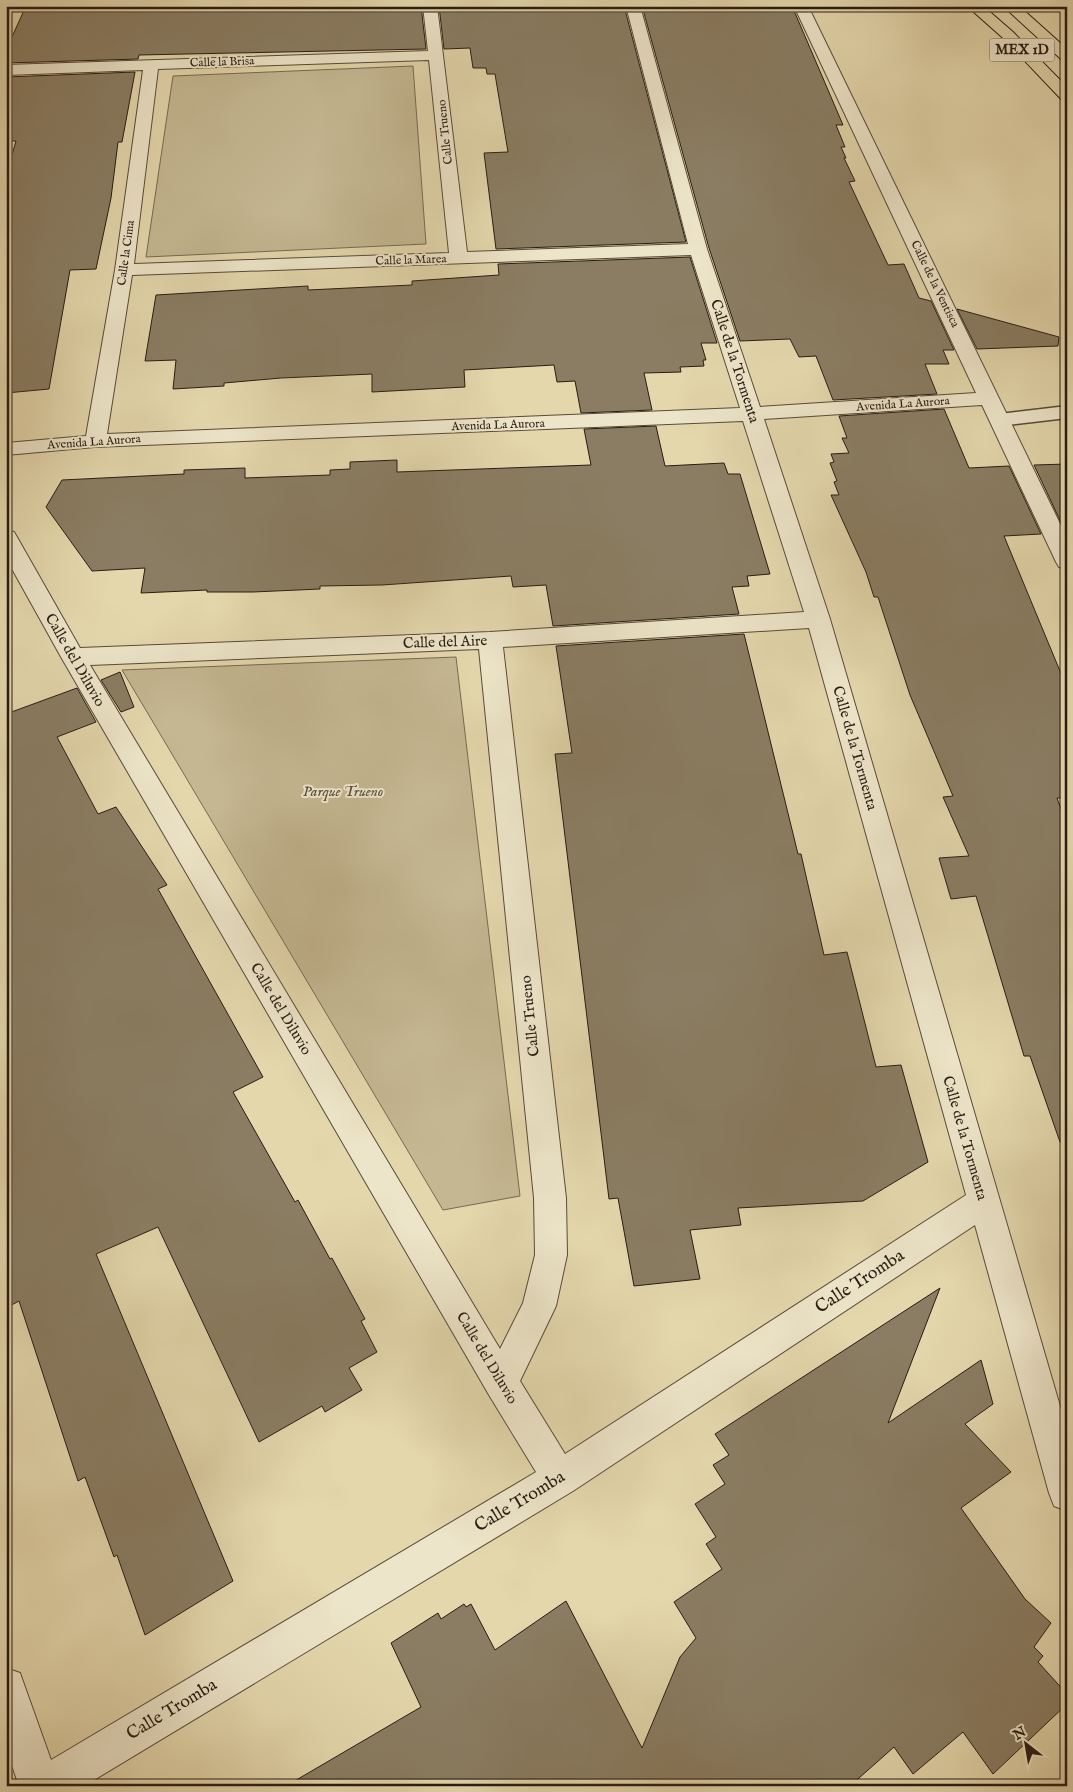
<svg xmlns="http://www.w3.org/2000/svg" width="1073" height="1792" viewBox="0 0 1073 1792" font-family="'IM FELL English',serif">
  <rect width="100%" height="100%" fill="#e4d7ac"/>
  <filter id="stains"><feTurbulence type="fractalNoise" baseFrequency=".004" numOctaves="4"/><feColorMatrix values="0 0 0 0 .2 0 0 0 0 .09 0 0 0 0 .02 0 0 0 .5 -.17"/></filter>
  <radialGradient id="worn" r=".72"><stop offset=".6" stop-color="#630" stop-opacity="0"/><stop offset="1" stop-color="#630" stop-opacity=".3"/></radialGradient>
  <!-- green -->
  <g fill="#c4b792" stroke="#766a53">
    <path d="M413,66L426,244L146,257L173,76Z"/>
    <path d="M456,657L520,1196L443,1210L122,670Z"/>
  </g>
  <!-- building -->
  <g fill="#8a7d63" stroke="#281c14">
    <path d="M26,6H421L426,49L139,55L138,59L6,63V50Z"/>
    <path d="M439,6H578V8L624,6L686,242L496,249L484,153L508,152L495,74H487L486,68H473L470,48L444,49Z"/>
    <path d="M642,6H792L843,125H836L845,147H841L846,158H844L855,181L849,182L888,265L904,264L919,298L931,301L954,350H943L949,364H925L937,394L833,400L816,356L799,357L790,339L740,341L709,248Z"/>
    <path d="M135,72L122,142H118L111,198L96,269L70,270L49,389L6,393V175L16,141H6V77Z"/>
    <path d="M690,257L717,343H701L706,360H703L704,366L680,367L681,372L644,373L652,410L581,413L575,381L557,382L554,365L464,370L465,387L372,392V374L281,378L224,383V386L173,389L176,360L145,361L156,295L308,286V290L412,285V281L499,275L498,264Z"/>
    <path d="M957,309L1059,337L1058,346L977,349Z"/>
    <path d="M944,409L969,468L1009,466L1041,534L1004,536L1067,688V798H1057L1067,825V1141L1060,1142L1030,1056H1024L976,896L951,899L939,858L969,856L943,797L953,796L910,695L878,597H874L866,572L831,495H839L834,482L837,481L830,463L834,462L831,454L849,453L842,438H847L839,416Z"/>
    <path d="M656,426L665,466L724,463L728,474H740L770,574L747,576L749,586L732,587L739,614L553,626L546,585L513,587L511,576L382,585L320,586V589L253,592H207V590L141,593L145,568L92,571L46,507L62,480L184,474V470L245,468V478L330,475V470L350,469V462L397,460V472L591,465L584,429Z"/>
    <path d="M1067,464V533H1066L1034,465Z"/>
    <path d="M744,634L798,854H801L824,955L847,952L876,1067L901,1065L928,1162L863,1201L738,1208L741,1225L690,1230L700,1279L634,1286L618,1198L609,1199L555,754L572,753L556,646Z"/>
    <path d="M120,672L134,707L121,712L101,680Z"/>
    <path d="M77,688L96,722L57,737L98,814L116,807L167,885L158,889L263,1077L233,1092L295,1202L298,1200L330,1259L332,1258L365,1319L361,1321L377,1352L349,1368L362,1390L325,1412L322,1406L259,1442L158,1227L96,1254L233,1581L145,1635L117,1555L114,1557L85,1477L78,1481L19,1301L6,1308V714Z"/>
    <path d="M940,1288L888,1423L981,1360L993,1404L965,1424L1011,1472L961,1508L1025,1599L1051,1623L1034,1647L1043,1656L1038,1662L1067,1694V1704L993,1774L963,1732L913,1774L894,1747L850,1786H286L421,1707L391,1643L438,1613L441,1619L464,1604L466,1607L471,1604L495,1650L566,1601L642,1748L680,1657L696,1638L674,1602L722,1569L706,1544L716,1537L695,1504L725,1484L713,1465L729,1455L715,1434Z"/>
  </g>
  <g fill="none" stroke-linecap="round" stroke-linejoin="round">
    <!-- lane casing -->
    <g stroke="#574b3a" stroke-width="3">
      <path id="lane" d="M1067,406V418L1000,426L993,424L990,420L993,416L1000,414Z"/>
    </g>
    <!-- street casing -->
    <g stroke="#574b3a" stroke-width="2">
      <path id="street" d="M423,6H437L467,252L688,244L626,6H640L707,249L760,407L976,393L794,6H808L1067,538V569L1059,567L1056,562L982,405L764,419L830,619L1067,1430V1511L1054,1506L1049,1493L975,1225L573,1491L84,1786H19L6,1748V1668L20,1673L51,1760L536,1472L489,1395L61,657L6,558V530L14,532L17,537L80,648L490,632L804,612L743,421L95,447L6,455V443L86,436L115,270L143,70L6,75V65L428,51ZM429,60L449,253L134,264L158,69ZM691,255L740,408L107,434L132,275ZM809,628L966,1195L565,1454L520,1381L556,1306L567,1255L566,1198L503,647ZM479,649L534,1198L535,1255L523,1303L500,1349L90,665Z"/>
    </g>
    <!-- highway casing -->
    <g stroke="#281c14" stroke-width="2">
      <g id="highway">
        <path d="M967,6H983L1013,32L1067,87V101L1061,99L1003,38Z"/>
        <path d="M1003,6H1019L1067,49V62L1062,60Z"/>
      </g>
    </g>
    <!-- lane -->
    <use href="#lane" fill="#ede5c9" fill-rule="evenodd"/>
    <!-- street -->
    <use href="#street" fill="#ede5c9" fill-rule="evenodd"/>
    <!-- highway -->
    <use href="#highway" fill="#e4d7ac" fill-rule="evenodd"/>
  </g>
  <g text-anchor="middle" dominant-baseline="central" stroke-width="4" stroke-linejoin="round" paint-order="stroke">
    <!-- far-street labels -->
    <g font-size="12" fill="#281c14" stroke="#ede5c9">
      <text transform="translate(222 62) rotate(-2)">Calle la Brisa</text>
      <text transform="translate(445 132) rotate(-96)">Calle Trueno</text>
      <text transform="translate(126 253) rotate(-82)">Calle la Cima</text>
      <text transform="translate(411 260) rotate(-2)">Calle la Marea</text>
      <text transform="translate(935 284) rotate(64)">Calle de la Ventisca</text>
      <text transform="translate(903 404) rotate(-4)">Avenida La Aurora</text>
      <text transform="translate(498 425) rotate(-2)">Avenida La Aurora</text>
      <text transform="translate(94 442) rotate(-4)">Avenida La Aurora</text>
    </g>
    <!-- shield labels -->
    <rect fill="#ede5c9" stroke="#63584a" stroke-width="1" x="989.5" y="38.5" width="65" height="23" rx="4"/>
    <g font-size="14" font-weight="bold" fill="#281c14">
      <text x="1022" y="50">MEX 1D</text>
    </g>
    <!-- street labels -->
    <g font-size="15" fill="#281c14" stroke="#ede5c9">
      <text transform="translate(735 361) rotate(72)">Calle de la Tormenta</text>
      <text transform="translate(445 642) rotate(-2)">Calle del Aire</text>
      <text transform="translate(75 660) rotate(60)">Calle del Diluvio</text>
      <text transform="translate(855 748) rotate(74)">Calle de la Tormenta</text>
      <text transform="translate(281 1009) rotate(59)">Calle del Diluvio</text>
      <text transform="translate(530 1016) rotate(-96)">Calle Trueno</text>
      <text transform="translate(965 1138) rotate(74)">Calle de la Tormenta</text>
      <text transform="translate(487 1358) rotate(59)">Calle del Diluvio</text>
    </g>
    <!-- park labels -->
    <g font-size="15" font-style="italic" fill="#574a3a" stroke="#ede5c9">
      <text x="343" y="791">Parque Trueno</text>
    </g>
    <!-- near-street labels -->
    <g font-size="18" fill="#281c14" stroke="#ede5c9">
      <text transform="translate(860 1282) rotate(-33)">Calle Tromba</text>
      <text transform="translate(520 1502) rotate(-31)">Calle Tromba</text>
      <text transform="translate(172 1710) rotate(-31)">Calle Tromba</text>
    </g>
  </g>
  <!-- margin -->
  <rect width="1073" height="1792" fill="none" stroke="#e4d7ac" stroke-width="25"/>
  <rect x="8" y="8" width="1058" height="1777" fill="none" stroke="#281c14" stroke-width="2.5"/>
  <rect x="12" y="12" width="1048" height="1767" fill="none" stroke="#281c14"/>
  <!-- north arrow -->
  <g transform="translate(1026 1744) rotate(329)" stroke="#ede5c9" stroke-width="4" paint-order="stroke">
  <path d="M0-4L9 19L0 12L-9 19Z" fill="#281c14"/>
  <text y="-8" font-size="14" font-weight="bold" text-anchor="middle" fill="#281c14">N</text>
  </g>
  <rect width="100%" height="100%" filter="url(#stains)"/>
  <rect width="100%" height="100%" fill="url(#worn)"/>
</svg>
